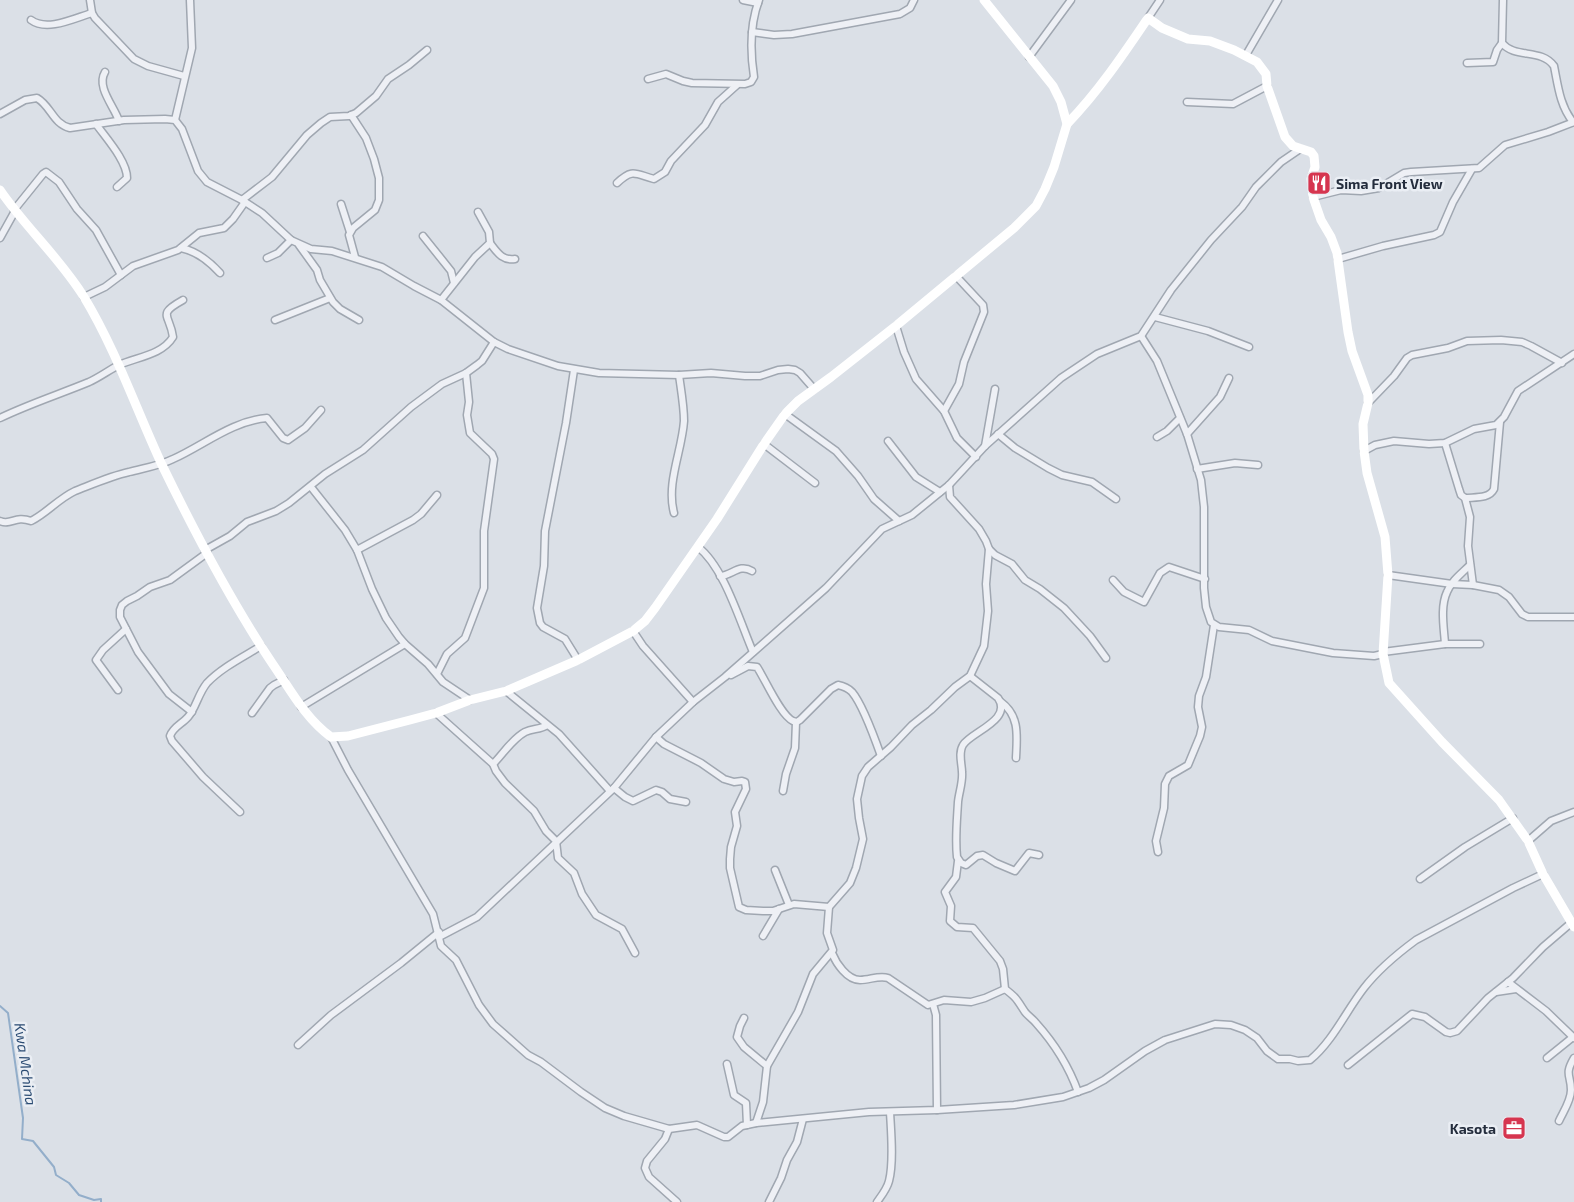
<svg xmlns="http://www.w3.org/2000/svg" width="1574" height="1202" viewBox="0 0 1574 1202" font-family="'Exo 2',sans-serif">
  <rect width="100%" height="100%" fill="#dbe0e7"/>
  <g fill="none" stroke-linecap="round" stroke-linejoin="round">
    <!-- stream -->
    <path stroke="#93aeca" stroke-width="2" d="M0,1006L8,1013L23,1118L22,1139L33,1141L54,1167L56,1175L69,1183L79,1195L94,1200L101,1199V1202"/>
    <!-- street casing -->
    <g stroke="#a0a7b1" stroke-width="9">
      <g id="street">
        <path d="M90,0L92,13L95,18L134,59L148,66L184,76"/>
        <path d="M743,0L758,3"/>
        <path d="M1503,0L1502,43C1515,59 1541,48 1554,66C1558,86 1560,106 1573,122"/>
        <path d="M1148,18L1160,0"/>
        <path d="M31,20C47,32 75,18 92,13"/>
        <path d="M752,32L774,35L792,34L900,14L910,8L914,0"/>
        <path d="M1246,55L1278,0"/>
        <path d="M1029,57L1071,0"/>
        <path d="M1467,63L1493,62L1497,50L1502,43"/>
        <path d="M105,72C96,87 114,106 119,121"/>
        <path d="M648,79L666,74L683,81L692,83L745,84L751,82L754,77C750,51 750,24 759,0"/>
        <path d="M1187,102L1233,104L1267,86"/>
        <path d="M0,114L25,100L37,98C51,106 53,124 70,128L124,120L165,119L175,120L182,129L198,171L207,182L242,200L262,213L291,240L311,249L332,251L382,267L414,286L441,300L494,342L508,349L558,366L599,373L679,375L711,373L745,376H760L778,370L788,369L795,370L800,373L814,389"/>
        <path d="M351,115L366,138L374,159L379,178V200L375,210L353,228L349,235L355,257"/>
        <path d="M175,120L192,48L190,0"/>
        <path d="M96,124C106,138 127,161 127,178L117,187"/>
        <path d="M617,183C633,168 635,174 654,179L665,172L671,161L705,125L718,102L737,85"/>
        <path d="M1313,197L1341,190L1361,191L1379,188L1404,173L1411,172L1479,168L1505,145L1548,132L1574,122"/>
        <path d="M242,200L272,177L307,135L321,123L330,117L349,116L356,113L376,96L388,79L409,65L427,50"/>
        <path d="M341,204L350,232"/>
        <path d="M14,210L43,174L46,172L59,182L77,209L96,230L121,275"/>
        <path d="M423,236L451,271L454,283"/>
        <path d="M0,238L15,211"/>
        <path d="M490,243C497,252 502,261 515,259"/>
        <path d="M299,245L317,270L320,280L333,302L340,309L359,320"/>
        <path d="M181,248C196,251 210,262 220,273"/>
        <path d="M267,258L278,253L291,240"/>
        <path d="M1338,259L1383,246L1434,235L1440,232L1453,202L1472,169"/>
        <path d="M84,297L105,287L133,266L178,250L199,233L224,228L233,219L245,202"/>
        <path d="M441,300L475,257L490,243L489,232L478,212"/>
        <path d="M1155,317L1208,331L1249,347"/>
        <path d="M275,320L330,298"/>
        <path d="M896,326L904,352L916,379L944,411L957,438L976,457"/>
        <path d="M1141,336L1157,361L1187,434L1201,480L1204,507V588L1206,607L1211,622L1219,627L1249,630L1272,641L1333,653L1374,656L1383,654"/>
        <path d="M574,370L566,423L545,531L544,566L537,608L540,623L543,627L565,639L578,660"/>
        <path d="M1368,403L1394,376L1407,358L1412,355L1448,348L1467,341L1501,340L1522,342L1531,346L1562,363"/>
        <path d="M944,411L959,384L964,362L984,312L983,305L956,276"/>
        <path d="M785,414L836,451L858,476L874,499L899,521"/>
        <path d="M0,418C29,404 60,394 89,382C100,377 109,370 119,365C137,357 162,355 173,337C170,314 156,315 183,300"/>
        <path d="M998,434L1015,448L1048,468L1062,475L1092,482L1116,499"/>
        <path d="M1187,434L1220,397L1229,378"/>
        <path d="M1157,437L1167,431L1180,418"/>
        <path d="M888,441L916,477L940,492"/>
        <path d="M1445,443L1459,489L1461,495L1465,498L1470,517L1468,546L1473,585"/>
        <path d="M764,444L815,483"/>
        <path d="M985,446L995,389"/>
        <path d="M1364,451L1375,445L1394,441L1429,444L1445,443L1474,429L1496,425L1504,417L1518,391L1574,354"/>
        <path d="M1197,469L1235,463L1258,465"/>
        <path d="M311,487L345,530L357,550L372,589L386,618L399,637L405,644L428,664L443,682L470,700"/>
        <path d="M1465,498C1476,497 1489,499 1494,489L1500,422"/>
        <path d="M674,513C666,483 682,451 684,421C684,406 681,390 679,375"/>
        <path d="M0,521C11,526 15,515 31,521C47,513 58,499 75,491C93,484 111,476 129,472C144,468 159,466 173,459C204,445 232,421 267,418L283,438L288,440L305,428L321,410"/>
        <path d="M698,547C724,567 740,622 753,652"/>
        <path d="M989,549L995,555L1012,564L1025,580L1040,589L1064,608L1090,636L1106,658"/>
        <path d="M205,550L230,536L247,522L276,511L289,503L325,474L363,450L411,407L442,384L466,373L477,365L482,361L494,342"/>
        <path d="M357,550L413,520L421,514L437,495"/>
        <path d="M1388,575L1452,584L1473,585L1499,590L1509,597L1522,614L1528,617H1574"/>
        <path d="M720,576C732,576 739,563 752,571"/>
        <path d="M1113,580L1124,592L1144,602L1160,573L1169,567L1205,579"/>
        <path d="M633,631L643,646L693,702"/>
        <path d="M1445,644C1444,628 1440,607 1447,592C1451,581 1462,573 1470,565"/>
        <path d="M1383,652L1445,644H1480"/>
        <path d="M437,674L447,654L465,638L484,588V531L494,459L492,454L470,433L467,415L469,402L466,373"/>
        <path d="M731,675L748,666L757,667C765,679 781,716 793,721C797,722 797,722 800,720L831,689L838,685C843,686 848,688 852,692C863,705 875,739 881,756"/>
        <path d="M970,676L998,698C1013,720 971,732 963,745C958,753 962,764 962,772C963,782 959,792 958,802C957,820 955,839 957,857L961,863L966,865L977,856L983,855L996,863L1015,871L1029,853L1039,855"/>
        <path d="M118,690L96,660L103,650L126,629"/>
        <path d="M506,691L559,734L610,791"/>
        <path d="M1001,702C1020,716 1017,736 1016,758"/>
        <path d="M301,707L405,644"/>
        <path d="M192,712L169,694L138,652L120,617V610L122,605L127,601L137,596L150,587L170,580L207,553"/>
        <path d="M252,713L270,688L274,685L284,680"/>
        <path d="M436,713L493,764L496,771L505,783L534,811L546,831L556,841L558,858L574,873L582,894L596,915L622,929L635,953"/>
        <path d="M331,737L348,770L433,914L441,946L456,960L479,1005L493,1024L528,1055L541,1062L581,1092L605,1108L624,1116L669,1129L697,1125L724,1137H728L742,1126L756,1123L869,1112L937,1110L1014,1105L1063,1097L1089,1088L1104,1080L1145,1051L1165,1040L1215,1024L1231,1025L1245,1030L1257,1038L1267,1051L1278,1059H1290L1298,1061L1310,1060C1333,1041 1346,1011 1364,988C1378,970 1397,954 1416,940L1513,888L1543,874"/>
        <path d="M656,737L664,744L701,763L724,779L734,782L742,781L745,782L746,789L735,812L737,826L731,847L730,859V868L739,907L746,910L763,911H773L794,904L829,907"/>
        <path d="M493,764C503,754 512,739 525,732C533,728 540,730 547,725"/>
        <path d="M614,788L625,797L633,801L656,790L662,792L670,799L686,802"/>
        <path d="M783,791L786,774L795,748L796,722"/>
        <path d="M240,812L203,777L172,741L170,736C173,727 182,724 188,717C196,708 198,694 207,683C221,668 243,657 261,646"/>
        <path d="M1528,841L1551,821L1574,812"/>
        <path d="M1158,852L1156,841L1164,808L1165,784L1169,776L1188,765L1200,736L1202,727L1198,707L1199,696L1206,677L1214,625"/>
        <path d="M958,861L956,877L945,892L951,906L950,921L957,927L973,928L1000,961L1003,969L1005,989C1017,998 1017,1000 1025,1012C1028,1016 1033,1019 1036,1023C1054,1043 1069,1067 1078,1092"/>
        <path d="M775,870L789,905"/>
        <path d="M1420,879L1465,847L1513,818"/>
        <path d="M763,936L779,909"/>
        <path d="M439,937L477,917L614,788L656,737L693,702L725,677L826,588L882,529L912,515L949,485L985,446L1061,378L1097,354L1141,336L1171,290L1211,240L1242,207L1256,187L1281,162L1300,149"/>
        <path d="M832,953C836,963 847,980 860,980C870,980 879,975 888,978L928,1005L944,1000L971,1002L985,998L1005,989"/>
        <path d="M1508,982L1546,1011L1574,1038"/>
        <path d="M1496,992L1516,989"/>
        <path d="M933,1004L936,1015L937,1110"/>
        <path d="M744,1018L740,1026L737,1037L744,1047L767,1066"/>
        <path d="M298,1045L331,1015L401,963L439,932"/>
        <path d="M1547,1058L1573,1037"/>
        <path d="M727,1064L734,1095L746,1103L747,1125"/>
        <path d="M1348,1065L1412,1014L1425,1017L1446,1032L1450,1033L1457,1031L1488,998L1513,978L1543,947L1571,923"/>
        <path d="M1559,1121C1563,1112 1571,1101 1571,1090C1571,1075 1564,1075 1574,1058"/>
        <path d="M756,1123L763,1102L767,1066L798,1012L813,974L833,950L827,933L829,907L850,883L856,868L863,839L859,818L857,799L862,776L868,767L891,747L912,725L931,710L955,687L970,676L984,646L988,611L986,584L989,549L986,541L979,529L950,497L949,485"/>
        <path d="M669,1129L665,1139L647,1161L645,1168L649,1177L677,1202"/>
        <path d="M769,1202L781,1178L787,1160L797,1142L803,1119"/>
        <path d="M877,1202C882,1195 887,1189 889,1181C894,1162 891,1131 890,1112"/>
      </g>
    </g>
    <!-- street -->
    <use href="#street" stroke="#eef0f5" stroke-width="6"/>
    <!-- secondary -->
    <g stroke="#fff" stroke-width="9">
      <path d="M1067,124C1098,92 1123,55 1148,18L1162,28L1188,39L1210,41L1234,50L1257,62L1266,74L1267,86L1285,137L1293,146L1311,152L1314,156L1315,167L1311,179L1313,197L1321,220L1331,237L1337,253L1348,332L1352,351L1368,395V403L1363,424L1364,451L1367,473L1385,537L1388,575L1383,654L1389,683L1442,742L1499,800L1528,841L1543,874L1574,927"/>
      <path d="M0,190C25,227 60,258 84,297C116,350 136,409 162,465C195,533 230,600 272,663C290,689 305,718 331,737L348,736L410,720L436,713L470,700L506,691L578,660L633,631L645,621L655,608L717,519L764,444L785,414L798,401L831,377L897,325L1014,228L1036,206L1045,189L1054,167L1067,124L1061,102L1053,86L984,0"/>
    </g>
  </g>
  <!-- icons -->
  <defs>
    <g id="restaurant-square" transform="scale(1.25)"><rect x="-9" y="-9" width="18" height="18" rx="4" fill="#d6354f" stroke="#eaeef4"/><path d="M-5-6h1v4h1v-4h1v4h1v-4h1v5L-1.5 .5V6h-2V.5L-5-1ZM5-6V6H3V1.5H1.5Q1.5-4 5-6Z" fill="#fff"/></g>
    <g id="office-square" transform="scale(1.25)"><rect x="-9" y="-9" width="18" height="18" rx="4" fill="#d6354f" stroke="#eaeef4"/><path d="M-6-3h4V-5.5h4V-3h4V5H-6ZM-1-4.5V-3h2v-1.5ZM-6 0V1H6V0Z" fill="#fff"/></g>
  </defs>
  <g fill-rule="evenodd">
    <use href="#restaurant-square" x="1319" y="183"/>
    <use href="#office-square" x="1514" y="1128"/>
  </g>
  <g text-anchor="middle" dominant-baseline="central" stroke-width="5" stroke-linejoin="round" paint-order="stroke">
    <!-- poi labels -->
    <g font-size="14" font-weight="bold" fill="#242d3d" stroke="#eaeef4" text-anchor="start">
      <text x="1336" y="183">Sima Front View</text>
      <text x="1496" y="1128" text-anchor="end">Kasota</text>
    </g>
    <!-- water labels -->
    <g font-size="15" font-style="italic" fill="#2c4c73" stroke="#eaeef4">
      <text transform="translate(26 1064) rotate(82)">Kwa Mchina</text>
    </g>
  </g>
</svg>
